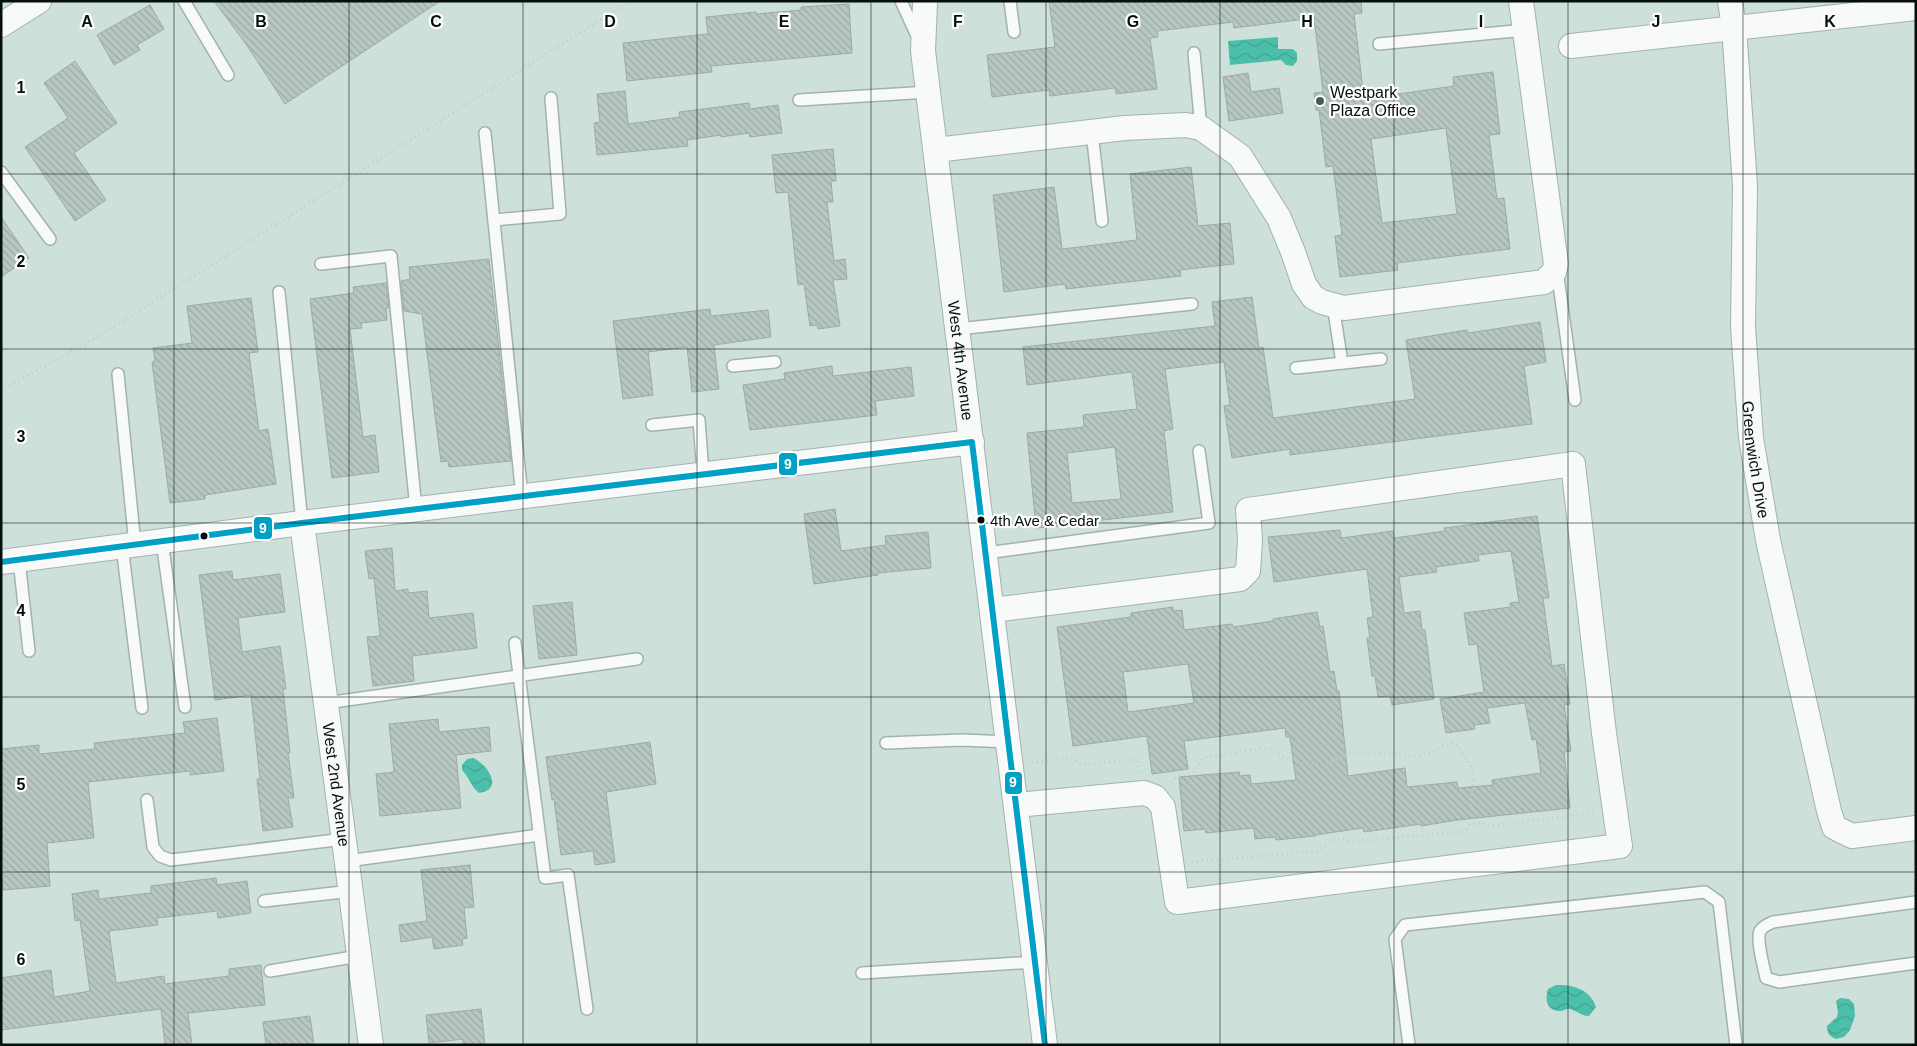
<svg xmlns="http://www.w3.org/2000/svg" width="1917" height="1046" viewBox="0 0 1917 1046" font-family="Arial,sans-serif">
  <defs>
    <pattern id="water-waves" width="16" height="10" patternUnits="userSpaceOnUse" patternTransform="scale(1.25)"><rect width="16" height="10" fill="#4cbfaa"/><path d="M0 5q4-4 8 0t8 0" fill="none" stroke="#41a391"/></pattern>
    <pattern id="building-back-hatch" width="6" height="6" patternUnits="userSpaceOnUse" patternTransform="scale(1.25)"><rect width="6" height="6" fill="#b8c7c2"/><path d="M-1 5l2 2M0 0l6 6M5-1l2 2" fill="none" stroke="#9daaa6"/></pattern>
  </defs>
  <rect width="100%" height="100%" fill="#cde0da"/>
  <!-- water -->
  <g fill="url(#water-waves)">
    <path d="M1278,37V49H1293L1297,53V61L1293,66L1286,65L1281,60L1230,65L1228,41Z"/>
    <path d="M473,758C487,764 505,789 479,793C471,787 470,778 462,770V765L467,759Z"/>
    <path d="M1556,985C1573,984 1591,990 1596,1007L1589,1016C1581,1016 1577,1011 1570,1009C1566,1008 1563,1012 1558,1011C1546,1009 1545,999 1548,989Z"/>
    <path d="M1840,998L1849,999L1854,1004L1855,1016L1850,1030L1844,1037L1836,1039C1829,1036 1827,1033 1827,1026L1837,1017L1838,1011L1836,1001Z"/>
  </g>
  <!-- building -->
  <g fill="url(#building-back-hatch)" stroke="#9daba7" fill-rule="evenodd">
    <path d="M214,1H440L285,104L246,44Z"/>
    <path d="M1049,1H1361L1362,13L1354,14L1364,99L1454,86L1453,77L1493,72L1500,134L1489,135L1497,199L1504,198L1510,249L1397,263L1398,270L1340,277L1335,236L1342,235L1333,166L1326,167L1319,110H1316L1314,93L1323,92L1314,18L1234,28L1233,22L1157,31L1158,37L1150,38L1157,89L1116,94L1115,88L1050,96L1049,90L992,97L987,55L1055,47ZM1446,128L1457,214L1382,223L1371,139Z"/>
    <path d="M849,4L852,53L711,66L712,72L627,81L623,43L708,34L706,17L756,12V14L801,10V7Z"/>
    <path d="M150,5L164,29L137,45L140,50L114,65L97,35Z"/>
    <path d="M75,61L117,123L74,153L106,200L75,221L25,147L68,118L44,83Z"/>
    <path d="M1248,73L1251,92L1279,88L1283,113L1229,121L1223,77Z"/>
    <path d="M625,91L628,124L680,117L679,112L749,103L750,109L778,105L782,133L750,137L749,133L721,137V135L687,140L688,146L597,155L594,123L600,122L597,94Z"/>
    <path d="M833,149L836,181H831L833,202H827L834,261L845,259L847,279L833,280L840,326L818,329L817,325L810,326L804,284L798,285L788,192L776,193L772,155Z"/>
    <path d="M1191,167L1198,226L1230,223L1234,264L1180,270L1181,276L1066,289L1065,284L1004,292L993,195L1054,187L1062,249L1137,240L1130,174Z"/>
    <path d="M1,217L29,258L1,277Z"/>
    <path d="M489,259L511,461L449,467L448,461L441,462L422,314L404,311L401,281L410,279L409,267Z"/>
    <path d="M386,283L389,308H386L387,320L361,323L362,328L350,329L363,437L375,435L379,472L332,478L310,299L354,293L353,287Z"/>
    <path d="M1252,297L1259,348L1263,347L1273,418L1415,399L1406,340L1467,330L1468,333L1540,322L1546,362L1524,366L1532,424L1290,455V449L1232,458L1224,406L1230,405L1224,362L1165,369L1173,429L1164,431L1173,512L1094,521V523L1036,528L1027,433L1084,427L1083,415L1137,409L1132,372L1027,385L1023,347L1215,326L1212,302ZM1115,447L1121,499L1072,503L1067,453Z"/>
    <path d="M251,298L258,352L249,353L259,431L268,429L276,484L205,495V499L170,503L152,362L155,361L153,348L192,343L187,306Z"/>
    <path d="M710,309L711,316L768,310L771,337L714,345L719,389L692,392L687,347L648,352L653,395L623,399L613,321Z"/>
    <path d="M832,366L833,376L911,367L914,396L875,401L877,415L750,430L743,385L785,379L784,373Z"/>
    <path d="M835,509L841,551L886,545L885,536L928,532L931,568L877,573L878,575L814,584L804,514Z"/>
    <path d="M1537,516L1549,598H1543L1552,666L1564,664L1570,704L1564,705L1571,751L1564,752L1570,808L1457,820L1421,826V824L1364,832L1363,828L1315,835V836L1276,840L1275,837L1255,839L1254,828L1206,833L1205,829L1184,831L1179,777L1239,772L1240,776L1250,775L1251,784L1296,780L1290,737H1286L1285,728L1184,741L1188,769L1152,774L1147,736L1073,746L1057,627L1131,617V613L1173,607V611L1182,610L1184,630L1232,624L1233,627L1273,621V619L1317,612L1320,627L1323,626L1330,672L1334,671L1337,691H1339L1348,776L1405,768L1407,787L1457,782L1458,788L1493,785L1492,780L1541,773L1536,739L1532,740L1525,703L1487,708L1490,723L1474,725L1475,729L1446,733L1440,699L1484,692L1477,644L1469,645L1464,613L1511,607L1510,603L1519,602L1511,551L1478,555L1479,561L1436,567L1437,572L1399,577L1404,613L1420,611L1422,630H1425L1434,699L1392,705L1390,696L1378,697L1375,676H1372L1367,638H1370L1367,618L1373,617L1367,569L1274,582L1268,537L1340,530L1341,538L1393,531L1394,538L1445,531L1444,528ZM1188,664L1194,703L1128,712L1123,672Z"/>
    <path d="M392,548L395,591L408,589V593L427,591L429,618L473,613L477,648L412,656L414,681L373,686L367,637L380,636L374,578L369,579L365,551Z"/>
    <path d="M232,571L233,580L280,574L285,612L238,618L242,652L280,646L286,689H283L290,753H288L294,798H288L293,827L263,831L257,779H260L251,695L215,700L199,575Z"/>
    <path d="M572,602L577,655L539,659L533,606Z"/>
    <path d="M217,718L224,771L190,775V771L88,782L94,838L47,843L50,886L3,890L1,871V749L39,745V754L95,749L94,743L185,733L183,722Z"/>
    <path d="M438,719L439,732L489,727L491,751L456,755L461,808L380,816L376,774L394,772L389,724Z"/>
    <path d="M650,742L656,784L606,792L615,862L595,865L593,851L561,855L554,799L552,800L546,757Z"/>
    <path d="M470,865L474,907L464,908L467,938L462,939L463,945L434,949L432,937L401,942L399,925L427,921L421,870Z"/>
    <path d="M216,878L217,885L247,881L251,913L218,918L217,911L157,918L158,925L109,931L116,983L164,976L165,984L229,976V969L261,965L265,1005L188,1013L192,1045H165L161,1009L1,1030V978L51,970L54,997L90,991L80,920L75,921L72,894L98,890L99,899L151,893V886Z"/>
    <path d="M481,1009L485,1045H463V1039L429,1043L426,1015Z"/>
    <path d="M310,1016L314,1045H266L263,1022Z"/>
  </g>
  <g fill="none" stroke-linecap="round" stroke-linejoin="round">
    <!-- service casing -->
    <g stroke="#a3b2ad" stroke-width="14">
      <g id="service">
        <path d="M184,1L228,75"/>
        <path d="M901,1L918,38"/>
        <path d="M1010,1L1014,32"/>
        <path d="M1379,44L1525,30"/>
        <path d="M1194,53L1201,128"/>
        <path d="M799,100L929,92"/>
        <path d="M1092,132L1102,221"/>
        <path d="M485,133L522,497"/>
        <path d="M1,172L50,239"/>
        <path d="M494,220L560,214L551,98"/>
        <path d="M321,264L391,256L416,509"/>
        <path d="M1557,270L1575,400"/>
        <path d="M279,292L302,523"/>
        <path d="M1333,305L1342,363"/>
        <path d="M958,329L1192,304"/>
        <path d="M733,366L775,362"/>
        <path d="M1296,368L1381,359"/>
        <path d="M118,374L135,545"/>
        <path d="M652,425L699,420L703,474"/>
        <path d="M162,541L185,707"/>
        <path d="M122,546L142,708"/>
        <path d="M986,553L1209,523L1199,451"/>
        <path d="M19,560L29,651"/>
        <path d="M515,643L545,878L568,875L587,1009"/>
        <path d="M326,703L637,659"/>
        <path d="M886,743L962,740L1009,742"/>
        <path d="M147,800L153,847L160,856L171,860L344,839"/>
        <path d="M347,861L539,835"/>
        <path d="M264,901L351,891"/>
        <path d="M1916,902L1773,922C1768,924 1763,926 1760,931C1756,940 1764,968 1766,978L1779,982L1916,963"/>
        <path d="M270,971L359,956"/>
        <path d="M862,973L1035,962"/>
        <path d="M1409,1045L1395,939L1405,925L1705,892L1719,902L1736,1045"/>
      </g>
    </g>
    <!-- minor casing -->
    <g stroke="#a3b2ad" stroke-width="26">
      <g id="minor">
        <path id="s1" d="M1730,1L1734,27L1745,186L1743,327L1751,438L1768,540L1829,811L1834,827L1852,836L1916,828"/>
        <path id="s2" d="M925,3L923,51L1045,1045"/>
        <path d="M1,25L39,1"/>
        <path d="M1571,46L1916,8"/>
        <path d="M936,150L1125,128L1186,125L1201,128L1240,156L1279,218L1293,252L1304,284L1313,297L1322,302L1344,308L1544,282L1554,272L1556,264L1521,1"/>
        <path id="s3" d="M302,523L371,1045"/>
        <path d="M1,562L302,523L972,442"/>
        <path d="M993,610L1240,579L1248,571L1250,540L1248,510L1573,464L1604,733L1620,846L1177,902L1163,807L1155,797L1144,793L1016,805"/>
      </g>
    </g>
    <!-- path -->
    <g stroke="#c5cbc9" stroke-width="3" stroke-dasharray="1 4" stroke-linecap="butt">
      <path d="M161,1L162,3L165,1"/>
      <path d="M1,390L94,339L630,1"/>
      <path d="M1032,763L1069,757L1082,765L1137,759L1139,773"/>
      <path d="M1171,782L1178,776L1194,772L1203,758L1264,748C1276,750 1284,759 1296,762C1305,765 1322,765 1330,762C1340,758 1346,754 1356,752L1420,756L1452,743L1458,746L1474,771L1471,798V808L1475,816V823"/>
      <path d="M1192,862L1318,851C1332,840 1335,836 1352,842L1465,831L1470,824L1484,823L1492,826L1593,813"/>
    </g>
    <!-- service -->
    <use href="#service" stroke="#f8faf9" stroke-width="11"/>
    <!-- minor -->
    <use href="#minor" stroke="#f8faf9" stroke-width="24"/>
    <!-- bus-1 casing -->
    <g stroke="#fff" stroke-width="10">
      <path id="bus-1" d="M1,562L302,523L972,442L1045,1045"/>
    </g>
    <!-- bus-1 -->
    <use href="#bus-1" stroke="#00a1c4" stroke-width="6"/>
  </g>
  <!-- grid -->
  <path fill="none" stroke="#05100d" stroke-width="1" stroke-opacity="0.55" d="M174,1V1045M349,1V1045M523,1V1045M697,1V1045M871,1V1045M1046,1V1045M1220,1V1045M1394,1V1045M1568,1V1045M1743,1V1045M1,174H1916M1,349H1916M1,523H1916M1,697H1916M1,872H1916"/>
  <!-- markers -->
  <circle fill="#4b5955" stroke="#fff" stroke-width="2" cx="1320" cy="101" r="5"/>
  <g fill="#05100d" stroke="#fff" stroke-width="2">
    <circle cx="981" cy="520" r="4.5"/>
    <circle cx="204" cy="536" r="4.5"/>
  </g>
  <g text-anchor="middle" dominant-baseline="central" stroke-width="4.5" stroke-linejoin="round" paint-order="stroke">
    <!-- bus labels -->
    <g font-size="15" fill="#05100d" stroke="#fff" text-anchor="start">
      <text x="990" y="520">4th Ave &amp; Cedar</text>
    </g>
    <!-- poi labels -->
    <g font-size="16" fill="#05100d" stroke="#fff" text-anchor="start">
      <text x="1330" y="92">Westpark<tspan x="1330" dy="18">Plaza Office</tspan></text>
    </g>
    <!-- street labels -->
    <g font-size="16" fill="#05100d" stroke="#fff">
      <text stroke="none"><textPath href="#s2" startOffset="360">West 4th Avenue</textPath></text>
      <text stroke="none"><textPath href="#s1" startOffset="460">Greenwich Drive</textPath></text>
      <text stroke="none"><textPath href="#s3" startOffset="264">West 2nd Avenue</textPath></text>
    </g>
  </g>
  <g font-size="16" text-anchor="middle" font-weight="bold" fill="#05100d" stroke="#fff" stroke-width="4.5" stroke-linejoin="round" paint-order="stroke">
    <text x="87" y="27">A</text>
    <text x="261" y="27">B</text>
    <text x="436" y="27">C</text>
    <text x="610" y="27">D</text>
    <text x="784" y="27">E</text>
    <text x="958" y="27">F</text>
    <text x="1133" y="27">G</text>
    <text x="1307" y="27">H</text>
    <text x="1481" y="27">I</text>
    <text x="1656" y="27">J</text>
    <text x="1830" y="27">K</text>
    <text x="21" y="93">1</text>
    <text x="21" y="267">2</text>
    <text x="21" y="442">3</text>
    <text x="21" y="616">4</text>
    <text x="21" y="790">5</text>
    <text x="21" y="965">6</text>
  </g>
  <g stroke="#fff" stroke-width="2">
    <rect x="778" y="452" width="20" height="24" rx="5" fill="#00a1c4"/>
    <rect x="253" y="516" width="20" height="24" rx="5" fill="#00a1c4"/>
    <rect x="1004" y="771" width="19" height="24" rx="5" fill="#00a1c4"/>
  </g>
  <g font-size="14" text-anchor="middle" font-weight="bold" fill="#fff">
    <text x="788" y="469">9</text>
    <text x="263" y="533">9</text>
    <text x="1013" y="787">9</text>
  </g>
  <!-- border -->
  <rect width="1917" height="1046" fill="none" stroke="#05100d" stroke-width="5"/>
</svg>
